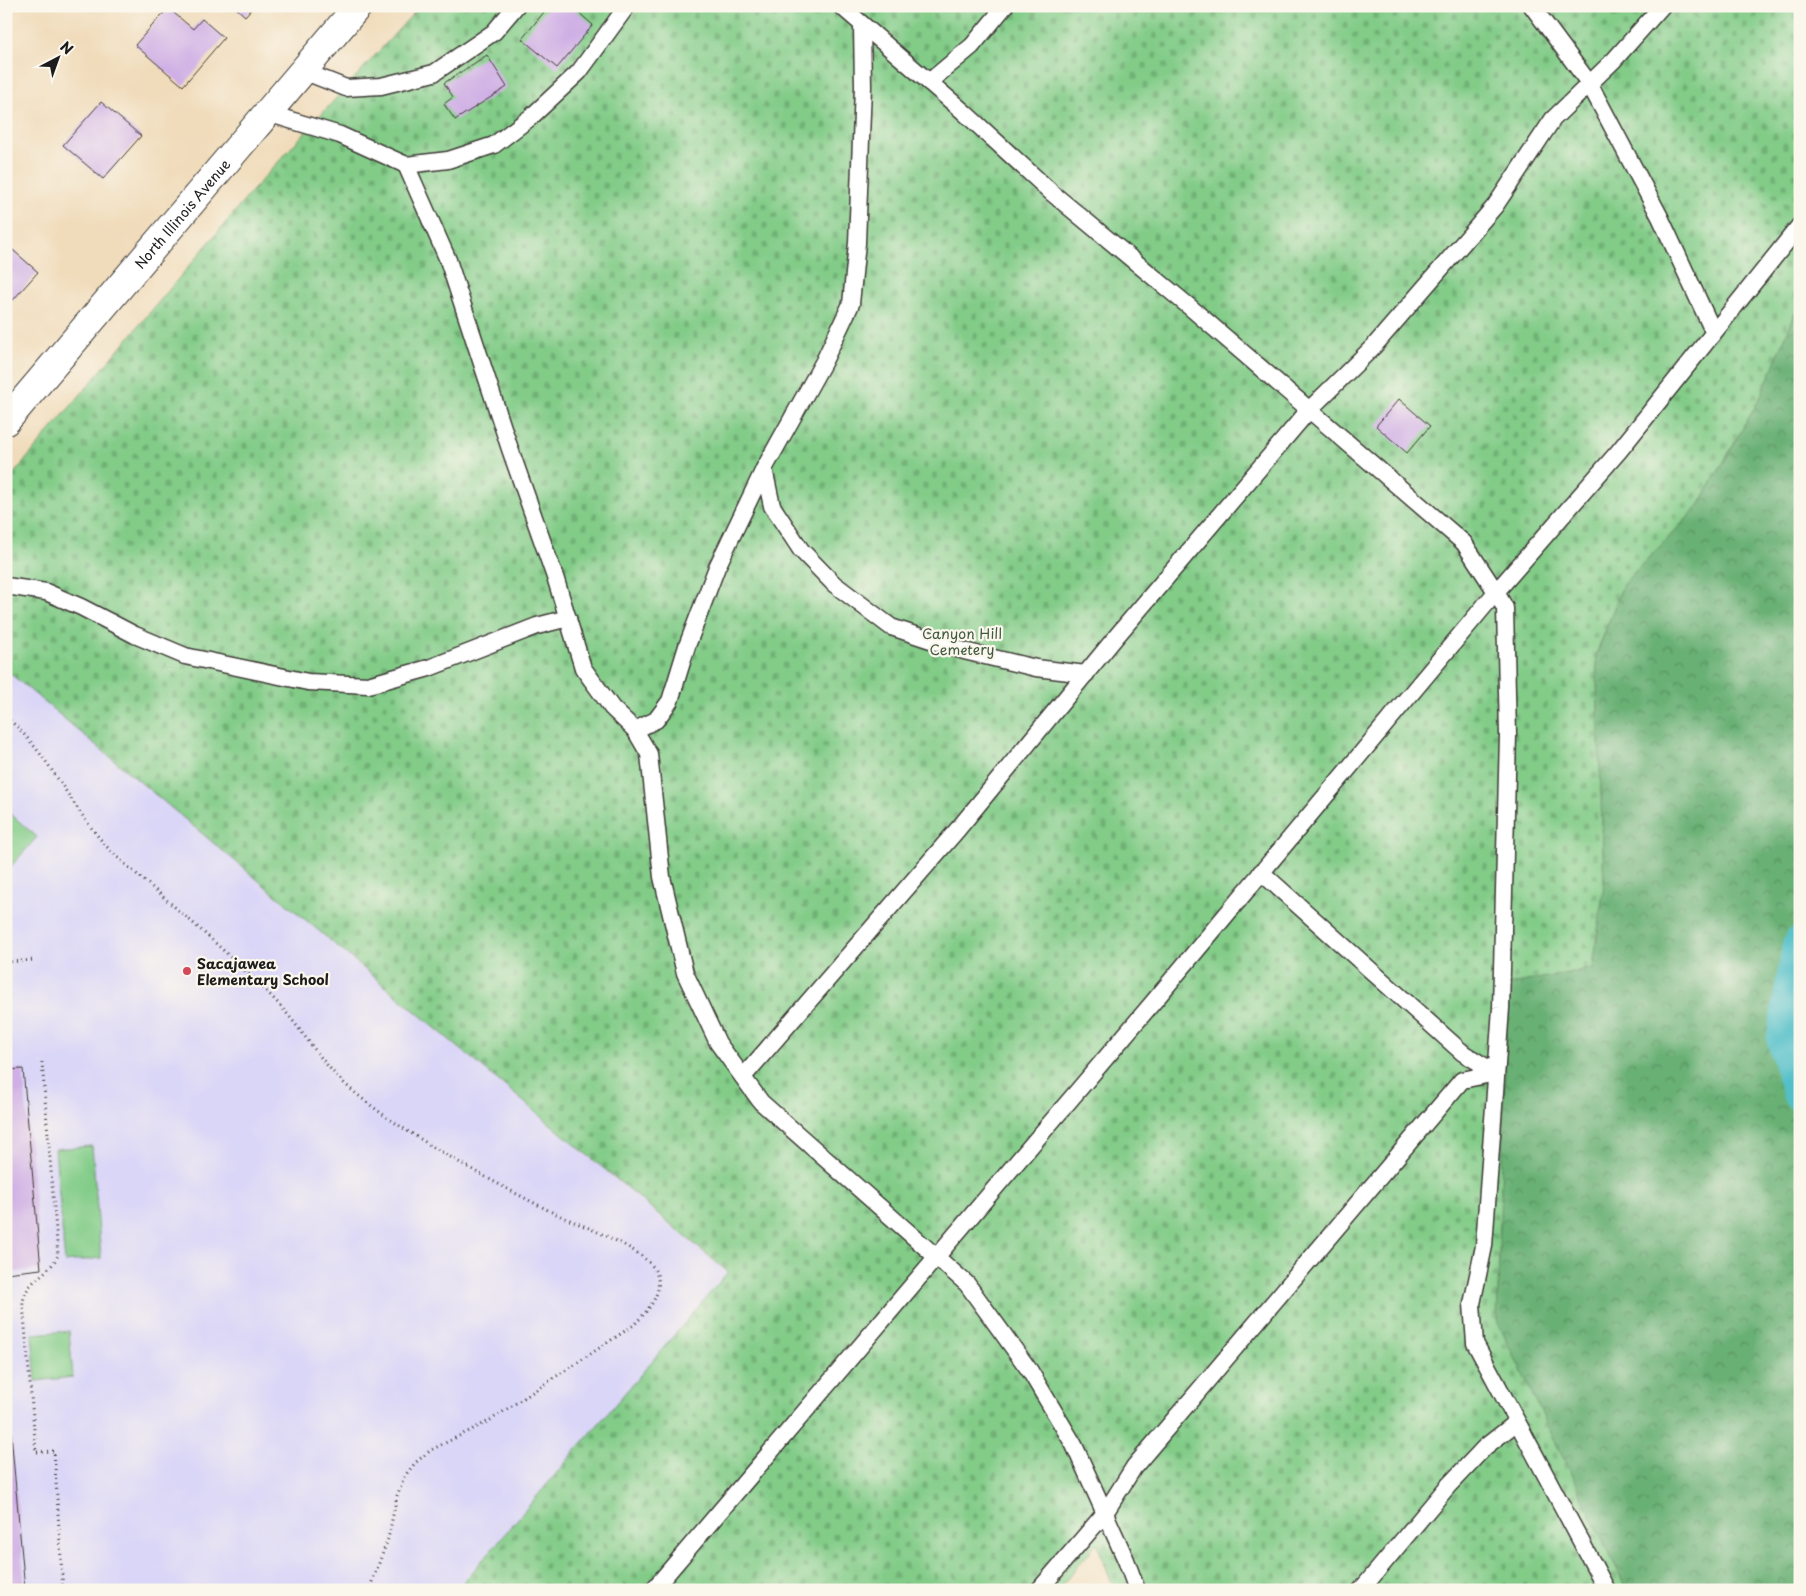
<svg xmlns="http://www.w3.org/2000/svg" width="1806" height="1596" viewBox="0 0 1806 1596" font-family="'Playpen Sans',sans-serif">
  <defs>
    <pattern id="forest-crowns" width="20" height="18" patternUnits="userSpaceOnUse" patternTransform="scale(1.25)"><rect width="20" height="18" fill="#69b074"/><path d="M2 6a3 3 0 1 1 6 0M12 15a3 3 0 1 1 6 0" fill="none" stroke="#568e5e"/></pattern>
    <pattern id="cemetery-stones" width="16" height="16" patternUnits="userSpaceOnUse" patternTransform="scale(1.25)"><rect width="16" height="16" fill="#82cc88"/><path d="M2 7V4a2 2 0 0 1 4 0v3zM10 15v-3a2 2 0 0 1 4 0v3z" fill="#70af75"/></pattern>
  </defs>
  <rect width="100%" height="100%" fill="#fbf7ec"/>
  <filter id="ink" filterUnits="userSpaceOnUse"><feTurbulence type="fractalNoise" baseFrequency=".02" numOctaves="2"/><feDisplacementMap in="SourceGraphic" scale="10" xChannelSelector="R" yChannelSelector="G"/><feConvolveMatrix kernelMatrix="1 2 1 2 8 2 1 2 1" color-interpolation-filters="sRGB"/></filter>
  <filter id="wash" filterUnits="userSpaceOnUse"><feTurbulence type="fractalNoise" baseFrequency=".0096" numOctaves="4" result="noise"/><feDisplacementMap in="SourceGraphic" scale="20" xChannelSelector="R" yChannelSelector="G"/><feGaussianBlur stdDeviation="1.12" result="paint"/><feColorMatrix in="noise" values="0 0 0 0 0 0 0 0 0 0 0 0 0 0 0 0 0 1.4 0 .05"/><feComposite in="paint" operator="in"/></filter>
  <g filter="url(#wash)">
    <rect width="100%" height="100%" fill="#f0dbba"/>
    <!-- built -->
    <path fill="#dad6f7" d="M6,670L728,1273L457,1590H6Z"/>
    <!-- forest -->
    <path fill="url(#forest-crowns)" stroke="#426648" d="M1800,302V1590H1627L1497,1321L1507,985L1593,968L1604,884L1596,656L1623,584L1698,507L1760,398Z"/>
    <!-- cemetery -->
    <path fill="url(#cemetery-stones)" stroke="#4f7452" d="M420,6H1800V302L1760,398L1698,507L1623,584L1596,655L1604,884L1593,968L1507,985L1497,1321L1627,1590H1114L1097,1543L1058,1590H457L728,1272L6,670V483L260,182Z"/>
    <!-- park -->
    <g fill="#82cc88" stroke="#4f7452">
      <path d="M6,810L37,837L6,872Z"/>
      <path d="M92,1146L101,1258L65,1262L55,1149Z"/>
      <path d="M69,1331L73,1377L36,1381L32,1334Z"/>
    </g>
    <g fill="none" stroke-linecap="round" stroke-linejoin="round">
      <!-- canal -->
      <path stroke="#52c0c9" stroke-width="35" d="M1800,944L1784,1039L1800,1094"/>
    </g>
    <g id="blocks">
      <!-- building -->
      <g fill="#cfafe5">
        <path d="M234,6H254L245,16Z"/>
        <path d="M549,6H571L593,25L557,68L522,39Z"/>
        <path d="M168,8L193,29L202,19L224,38L183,86L135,45Z"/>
        <path d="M487,55L507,87L455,120L444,104L453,97L444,83Z"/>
        <path d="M101,102L141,136L103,179L63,145Z"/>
        <path d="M6,244L38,272L13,300L6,294Z"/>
        <path d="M1399,399L1430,426L1407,453L1376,426Z"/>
        <path d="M23,1069L41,1269L6,1273V1070Z"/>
        <path d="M6,1400H8L25,1590H6Z"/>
      </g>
    </g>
  </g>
  <g filter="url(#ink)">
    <use href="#blocks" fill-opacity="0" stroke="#3c3934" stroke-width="1"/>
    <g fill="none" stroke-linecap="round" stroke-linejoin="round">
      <!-- service casing -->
      <g stroke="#3c3934" stroke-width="19">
        <g id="service">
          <path d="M841,6L965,113L1052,193L1191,308L1464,543L1496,592L1619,451L1800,225"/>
          <path d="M1532,6L1589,83L1660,217L1713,331"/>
          <path d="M303,71L346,88L381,86L434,73L494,32L516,6"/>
          <path d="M929,82L972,46L1005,6"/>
          <path d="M267,113L340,135L406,165L448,160L494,145L531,117L579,72L627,6"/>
          <path d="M406,165L448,260L510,449L556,580L583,668L612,708L635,730L649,754L662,877L685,973L718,1043L761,1102L967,1284L1030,1371L1074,1445L1126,1560L1137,1590"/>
          <path d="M764,469L772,506L801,550L834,584L891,627L964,651L1036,668L1086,674"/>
          <path d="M6,586L46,592L81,607L135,635L185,656L308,682L368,685L429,668L537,626L568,618"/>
          <path d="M635,730L656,720L670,701L687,646L717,567L764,469L824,361L851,304L857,243L863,87L862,25"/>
          <path d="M743,1077L958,829L1115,638L1309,410L1374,346L1495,206L1553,119L1614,60L1662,6"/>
          <path d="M653,1590L1155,1000L1496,592L1505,608L1508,735L1501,1008L1484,1246L1472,1304L1475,1343L1607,1590"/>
          <path d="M1039,1590L1105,1513L1134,1467L1462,1080L1496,1073L1463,1053L1261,872"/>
          <path d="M1361,1590L1448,1486L1485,1447L1517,1422"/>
        </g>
      </g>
      <!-- tertiary casing -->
      <g stroke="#3c3934" stroke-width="30">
        <g id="tertiary">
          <path id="s1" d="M6,421L358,6"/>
        </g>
      </g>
      <!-- path -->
      <g stroke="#3c3934" stroke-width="3" stroke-dasharray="1 4" stroke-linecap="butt">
        <path d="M6,717C49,753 71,808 109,849C125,865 144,880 161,895C198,927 234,959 268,993C293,1017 310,1046 333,1072C350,1091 384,1116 406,1130C450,1158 497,1184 544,1208C571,1223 643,1245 656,1272C665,1293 647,1311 634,1325L489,1421L431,1450L415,1463L404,1477L397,1496L388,1539L369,1590"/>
        <path d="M6,962L35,960"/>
        <path d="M42,1062L58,1255C50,1275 24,1280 23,1304L36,1452L54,1451L63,1590"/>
      </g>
      <!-- service -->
      <use href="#service" stroke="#fff" stroke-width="16"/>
      <!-- tertiary -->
      <use href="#tertiary" stroke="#fff" stroke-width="28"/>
    </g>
  </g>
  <!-- markers -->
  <circle fill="#d1495b" stroke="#fbf7ec" stroke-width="2" cx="187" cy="971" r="5"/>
  <g text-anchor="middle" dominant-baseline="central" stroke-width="4.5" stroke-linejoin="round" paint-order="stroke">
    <!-- street labels -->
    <g font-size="14" fill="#1c1c1c" stroke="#fbf7ec">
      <text stroke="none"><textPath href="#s1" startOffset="272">North Illinois Avenue</textPath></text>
    </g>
    <!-- park labels -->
    <g font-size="14" fill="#405a42" stroke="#fbf7ec">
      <text x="962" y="633">Canyon Hill<tspan x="962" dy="16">Cemetery</tspan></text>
    </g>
    <!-- poi labels -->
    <g font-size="14" font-weight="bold" fill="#1c1c1c" stroke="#fbf7ec" text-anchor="start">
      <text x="197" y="963">Sacajawea<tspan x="197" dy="16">Elementary School</tspan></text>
    </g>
  </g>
  <!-- margin -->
  <rect width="1806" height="1596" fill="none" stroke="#fbf7ec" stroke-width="25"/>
  <!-- north arrow -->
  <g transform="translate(58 58) rotate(41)" stroke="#fbf7ec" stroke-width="4" paint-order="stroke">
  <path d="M0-4L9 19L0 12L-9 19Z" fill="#1c1c1c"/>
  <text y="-8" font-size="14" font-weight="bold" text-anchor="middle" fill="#1c1c1c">N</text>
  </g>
</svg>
